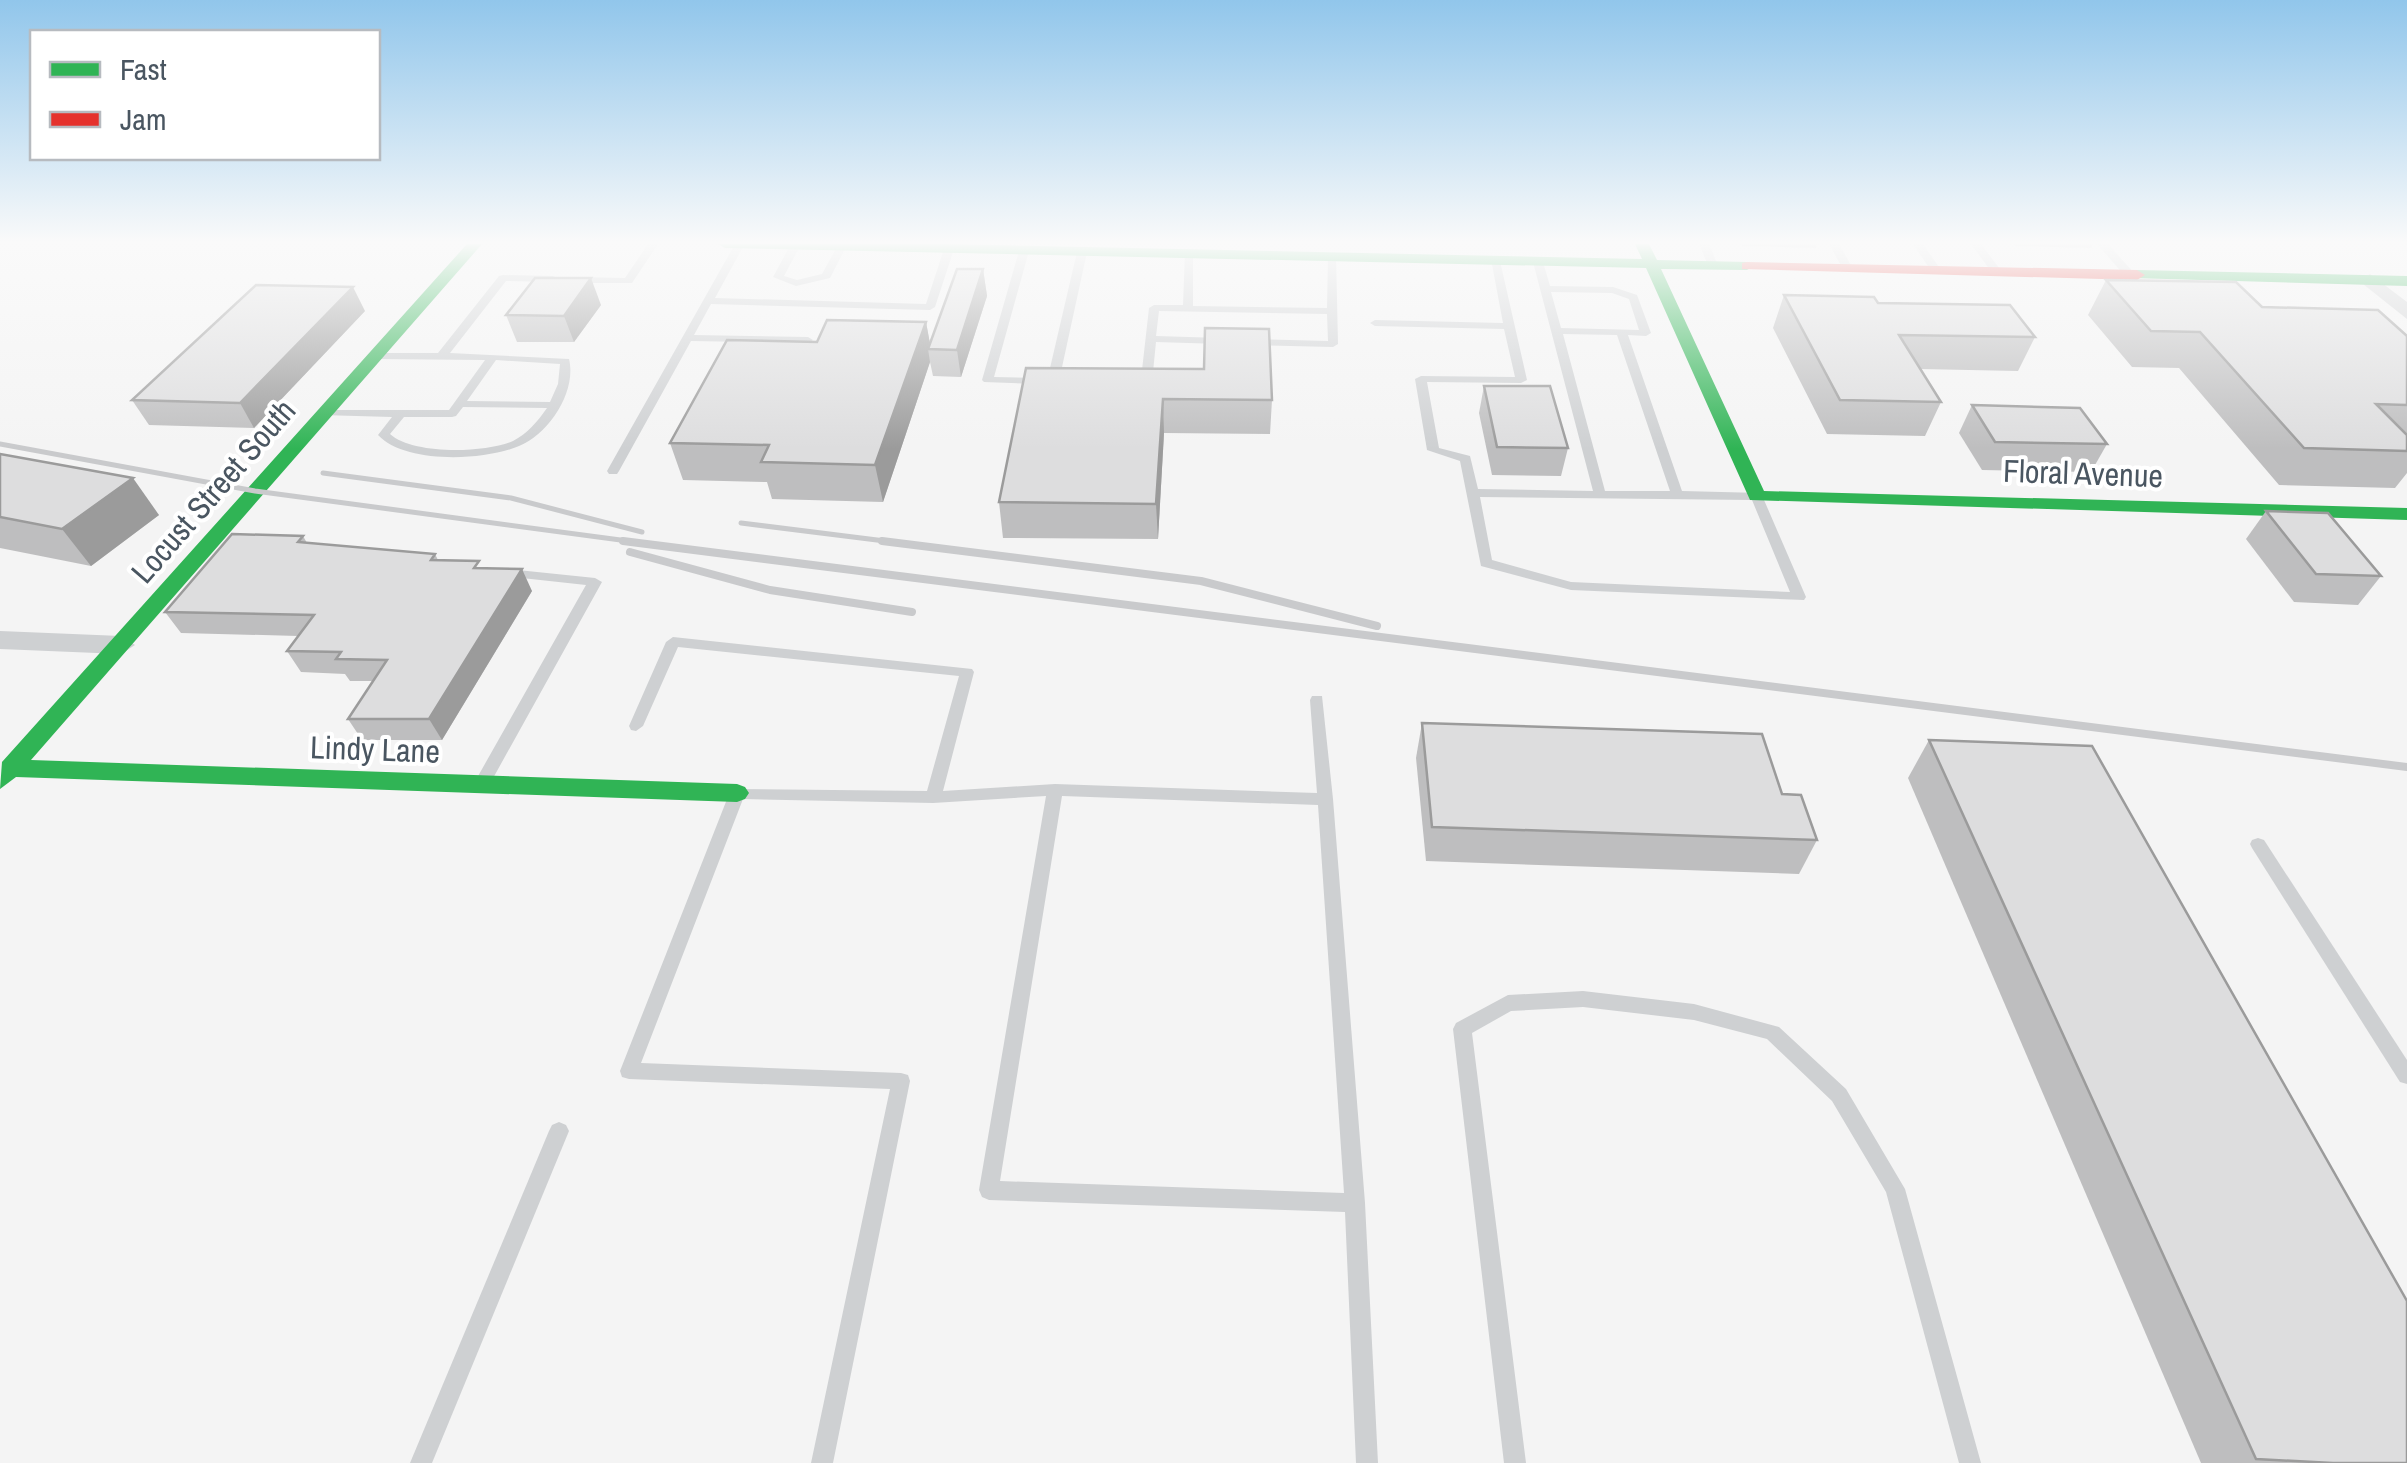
<svg xmlns="http://www.w3.org/2000/svg" width="2407" height="1463" viewBox="0 0 2407 1463" font-family="'Archivo Narrow',sans-serif">
  <rect width="100%" height="100%" fill="#f4f4f4"/>
  <g fill="none" stroke-linecap="round" stroke-linejoin="round">
    <!-- lane -->
    <g fill="#ced0d2" fill-rule="evenodd">
      <path d="M648,244H658L632,283H576L571,280L576,277L625,278Z"/>
      <path d="M735,244L744,245L715,298L926,304L944,249L949,246L954,249L935,307L930,310L711,304L694,335L808,337L813,340L808,343L691,341L619,471L617,474H609L607,471Z"/>
      <path d="M791,244L800,246L784,276L797,280L822,274L838,245L846,247L830,278L796,286L773,277Z"/>
      <path d="M1699,244H1709L1718,266L1717,268H1709Z"/>
      <path d="M1829,244H1839L1853,269L1852,271H1844Z"/>
      <path d="M1913,244H1923L1941,270L1940,272H1932Z"/>
      <path d="M1971,244H1981L2002,272L2001,274H1993Z"/>
      <path d="M2097,244H2108L2134,273V277H2126Z"/>
      <path d="M1024,248L1029,251L994,377L1040,378L1046,381L1040,384L984,382L982,380L1019,251Z"/>
      <path d="M1082,249L1087,252L1059,381L1053,384L1047,381L1077,252Z"/>
      <path d="M1185,252L1193,254V306L1327,308L1328,257L1336,255L1338,344L1333,347L1249,345L1244,342L1249,339L1328,341L1327,314L1159,311L1156,336L1221,338L1226,341L1221,344L1156,342L1152,382L1146,385L1134,384V380L1141,379L1149,308L1154,305H1183Z"/>
      <path d="M1491,259L1500,261L1527,380L1521,383L1427,382L1439,448L1470,456L1478,489L1593,491L1533,262L1538,259L1543,262L1550,286L1613,287L1637,295L1651,333L1646,336L1628,335L1682,491L1761,493L1806,597L1804,600L1571,590L1481,566L1460,461L1427,450L1415,379L1421,376L1515,377L1504,329L1375,326L1370,323L1375,320L1503,323ZM1551,292L1612,293L1629,299L1639,330L1561,328ZM1563,334L1617,335L1670,491H1605ZM1480,497L1752,500L1790,592L1571,582L1492,560Z"/>
      <path d="M503,275L553,276L558,279L553,282L506,281L450,353L569,359C577,391 549,434 519,446C484,461 405,464 378,435L392,417L321,415L319,413L325,410H449L485,360L375,359L370,356L375,353H438L499,276ZM496,360L560,364L558,384L550,402L467,401ZM463,407L547,408C538,421 527,434 513,441C485,453 413,455 390,434L404,417H452L456,416Z"/>
      <path d="M508,569L595,578L602,582L487,789H475L473,785L586,585L503,576L501,573L503,570Z"/>
      <path d="M673,637L972,669L974,672L943,791L1055,784L1317,793L1310,700L1312,696H1322L1333,799L1365,1203L1378,1463H1356L1345,1212L989,1200L982,1197L979,1190L1046,796L933,803L743,799L641,1063L901,1073L908,1075L910,1081L833,1463H811L890,1089L629,1079L622,1077L620,1071L731,789L927,791L959,676L678,647L643,726L636,731L631,730L629,726L666,642ZM1062,796L1318,805L1344,1193L1000,1181Z"/>
      <path d="M2258,838L2264,840L2407,1060V1084L2400,1082L2252,848L2250,844L2252,840Z"/>
      <path d="M1583,991L1694,1004L1779,1027L1846,1089L1905,1189L1981,1463H1959L1886,1192L1832,1101L1767,1039L1694,1020L1583,1007L1511,1011L1472,1033L1526,1463H1504L1453,1029L1456,1023L1508,995Z"/>
      <path d="M559,1122L566,1125L569,1131L432,1463H410L549,1131L552,1125Z"/>
    </g>
    <!-- street -->
    <g fill="#ced0d2" fill-rule="evenodd">
      <path d="M2370,274L2407,302V319L2363,284L2360,280Z"/>
      <path d="M0,631L121,636L135,645L121,654L0,649Z"/>
    </g>
    <!-- fast -->
    <g fill="#30b455" fill-rule="evenodd">
      <path d="M467,244H482L31,760L737,784L745,787L749,793L745,799L737,802L16,777L0,789L2,762Z"/>
      <path d="M718,244H945L1642,259L1635,244H1649L1657,260L1747,262L1754,266L1747,270L1661,269L1764,491L2407,508V520L1750,500L1646,268L725,248Z"/>
      <path d="M2137,270L2407,276V286L2132,278V272Z"/>
    </g>
    <!-- jam -->
    <path fill="#e5322d" fill-rule="evenodd" d="M1747,262L2137,270L2145,275L2137,280L1742,269V263Z"/>
    <!-- rail-far1 -->
    <g stroke="#c9cacc" stroke-width="5">
      <path d="M0,444L255,491L643,543"/>
      <path d="M323,473L511,498L642,532"/>
      <path d="M741,523L901,543"/>
    </g>
    <!-- rail -->
    <g stroke="#c9cacc" stroke-width="8">
      <path d="M623,541L2407,767"/>
      <path d="M882,541L1201,581L1377,626"/>
      <path d="M630,552L770,590L912,612"/>
    </g>
  </g>
  <!-- wall -->
  <g fill="#bebebf">
    <path d="M1741,244H1817L1816,248L1742,246Z"/>
    <path d="M2015,244H2093L2091,248L2016,246Z"/>
    <path d="M983,269L987,296L961,377L933,376L930,362L883,502L772,499L767,482L683,480L670,443L817,342L926,322L930,344Z"/>
    <path d="M2106,280L2262,307L2407,336V473L2395,488L2279,485L2179,368L2132,367L2088,315Z"/>
    <path d="M1784,295L1878,303L2035,337L2018,371L1920,369L1941,402L1925,436L1827,434L1773,328Z"/>
    <path d="M601,305L574,342H517L506,315Z"/>
    <path d="M365,311L254,428L149,425L132,400Z"/>
    <path d="M1026,368L1272,400L1270,434L1164,433L1158,539L1003,538L999,502Z"/>
    <path d="M1484,386L1568,448L1561,476L1492,475L1479,413Z"/>
    <path d="M1972,405L2107,444L2091,472L1982,470L1959,433Z"/>
    <path d="M0,454L159,515L91,566L0,548Z"/>
    <path d="M2266,511L2381,576L2358,605L2294,602L2246,539Z"/>
    <path d="M303,536L307,543L435,554L438,560L482,568L532,591L442,740H362L348,719L373,681H350L345,674L301,672L287,651L298,636L181,633L165,612Z"/>
    <path d="M1422,723L1817,840L1799,874L1426,861L1416,758Z"/>
    <path d="M1929,740L2407,1463H2201L1908,778Z"/>
  </g>
  <!-- shaded-wall -->
  <g fill="#9b9b9b">
    <path d="M983,269L987,296L961,377L957,350Z"/>
    <path d="M591,278L601,305L574,342L564,316Z"/>
    <path d="M353,287L365,311L254,428L240,403Z"/>
    <path d="M926,322L931,349H928L930,362L883,502L875,465Z"/>
    <path d="M1163,399L1164,433L1158,539L1156,504Z"/>
    <path d="M133,478L159,515L91,566L62,529Z"/>
    <path d="M522,569L532,591L442,740L429,719Z"/>
  </g>
  <!-- building -->
  <g fill="#ddddde" stroke="#9b9b9b" stroke-width="2.5">
    <path d="M957,269H983L957,350L928,349Z"/>
    <path d="M535,278H591L564,316L506,315Z"/>
    <path d="M2106,280L2236,282L2262,307L2378,310L2407,336V405L2376,404L2407,435V451L2304,448L2200,332L2151,331Z"/>
    <path d="M256,285L353,287L240,403L132,400Z"/>
    <path d="M1784,295L1874,297L1878,303L2010,305L2035,337L1899,335L1941,402L1840,400Z"/>
    <path d="M827,320L926,322L875,465L761,462L769,445L670,443L727,340L817,342Z"/>
    <path d="M1205,328L1269,329L1272,400L1163,399L1156,504L999,502L1026,368L1204,369Z"/>
    <path d="M1484,386H1550L1568,448L1497,447Z"/>
    <path d="M1972,405L2080,408L2107,444L1995,442Z"/>
    <path d="M0,454L133,478L62,529L0,517Z"/>
    <path d="M2266,511L2328,513L2381,576L2316,574Z"/>
    <path d="M232,534L303,536L298,542L435,554L431,560L479,561L474,568L522,569L429,719H348L387,660L336,659L341,652L287,651L314,615L165,612Z"/>
    <path d="M1422,723L1762,734L1782,794L1801,795L1817,840L1432,827Z"/>
    <path d="M1929,740L2092,746L2407,1301V1463H2333L2256,1459Z"/>
  </g>
  <!-- sky -->
  <linearGradient id="sky" x2="0" y2="1"><stop stop-color="#91c6eb"/><stop offset="0.54" stop-color="#fafafa"/><stop offset="1" stop-color="#fafafa" stop-opacity="0"/></linearGradient>
  <rect width="2407" height="449" fill="url(#sky)"/>
  <g text-anchor="middle" dominant-baseline="central" stroke-width="8" stroke-linejoin="round" paint-order="stroke">
    <!-- street labels -->
    <g font-size="32" fill="#4a5661" stroke="#fff">
      <text transform="translate(2083 473) rotate(2)">Floral Avenue</text>
      <text transform="translate(213 491) rotate(-49)">Locust Street South</text>
      <text transform="translate(375 749) rotate(2)">Lindy Lane</text>
    </g>
  </g>
  <!-- legend -->
  <rect x="30" y="30" width="350" height="130" fill="#ffffff" stroke="#b7bbc0" stroke-width="2.5"/>
  <rect x="50" y="62" width="50" height="15" fill="#30b455" stroke="#b7bbc0" stroke-width="2.5"/>
  <text x="120" y="80" font-size="30" fill="#4a5661">Fast</text>
  <rect x="50" y="112" width="50" height="15" fill="#e5322d" stroke="#b7bbc0" stroke-width="2.5"/>
  <text x="120" y="130" font-size="30" fill="#4a5661">Jam</text>
</svg>
